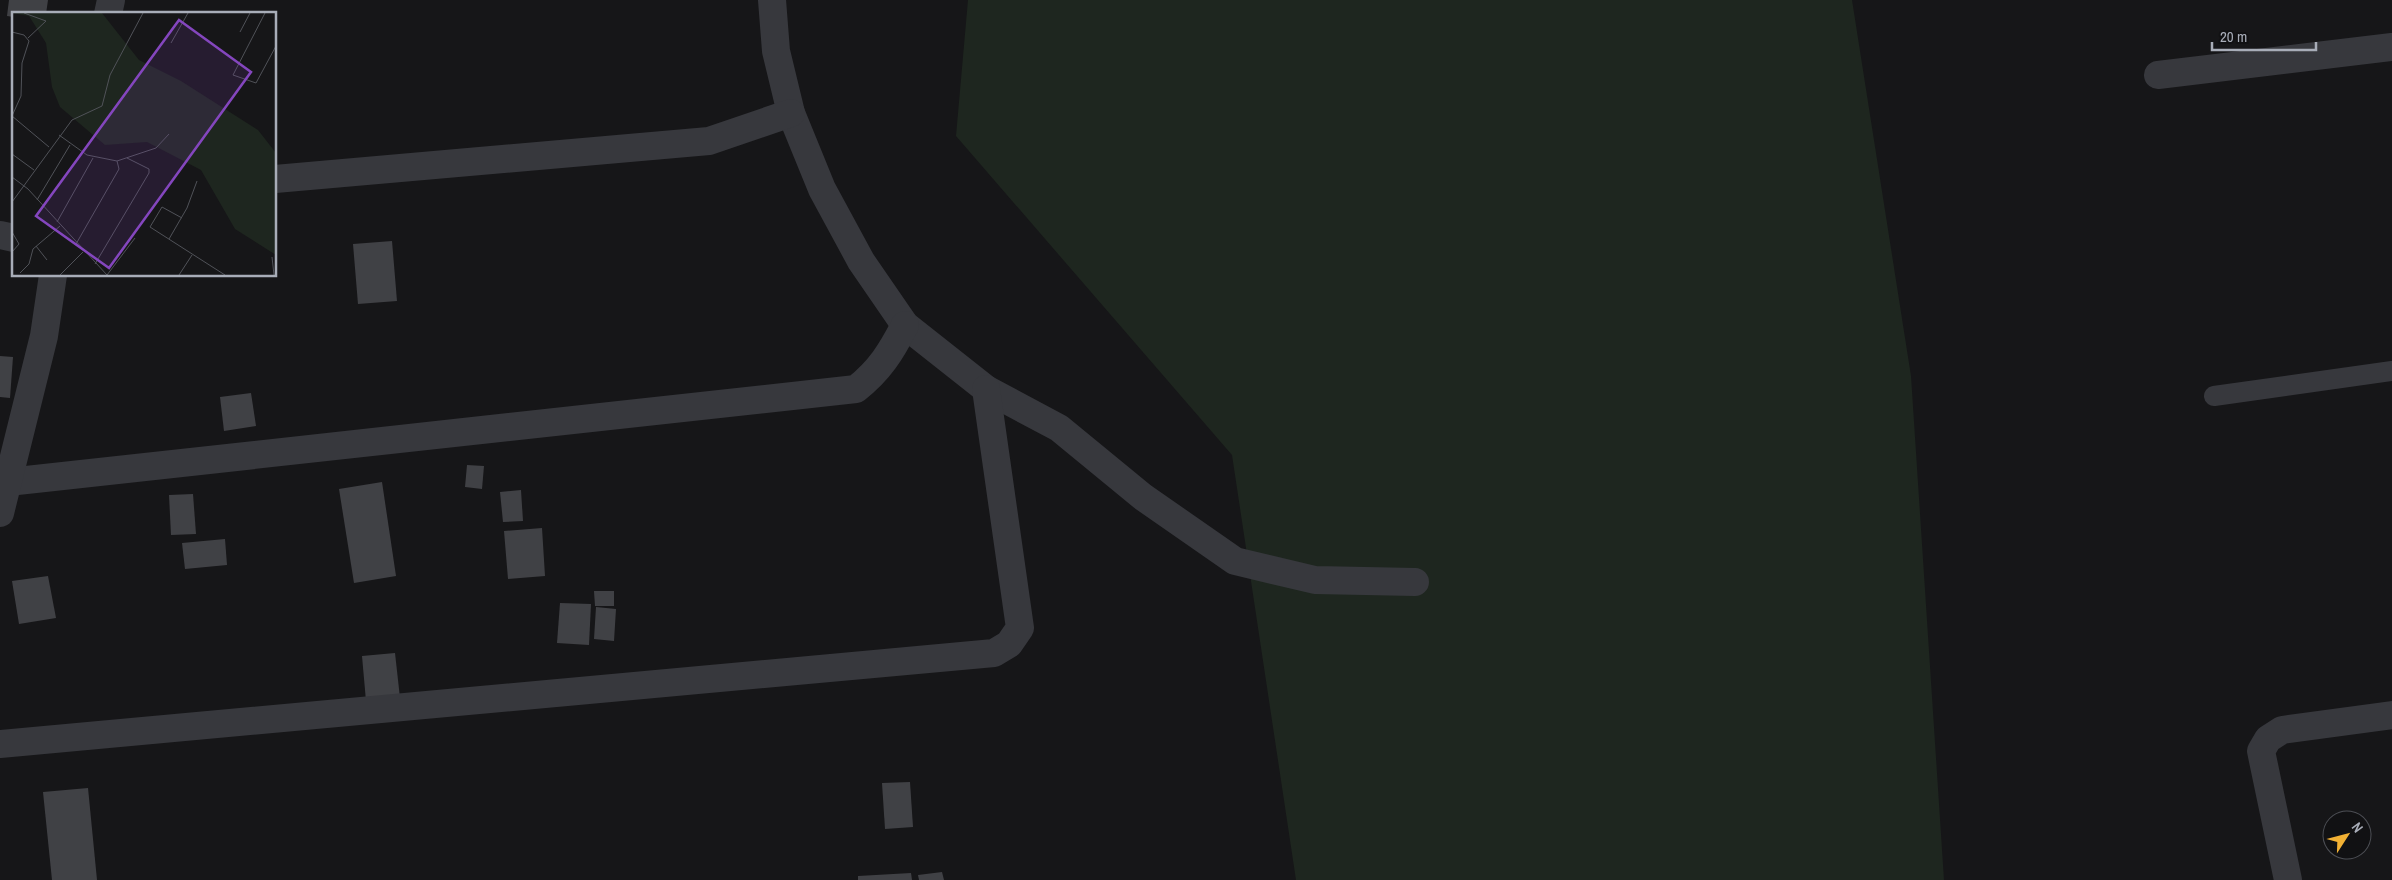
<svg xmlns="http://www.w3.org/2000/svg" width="2392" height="880" viewBox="0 0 2392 880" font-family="'Archivo Narrow',sans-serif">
  <rect width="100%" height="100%" fill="#161618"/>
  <!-- green -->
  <path fill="#1e261f" d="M968,0H1852L1911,376L1944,880H1296L1232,455L956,136Z"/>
  <!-- building -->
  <g fill="#404145">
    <path d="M9,0H48L46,14H14V17L7,16Z"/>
    <path d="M392,241L397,301L358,304L353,244Z"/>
    <path d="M0,356L13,357L10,398L0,397Z"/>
    <path d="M251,393L256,426L224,431L220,397Z"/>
    <path d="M467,465L484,466L482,489L465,487Z"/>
    <path d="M382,482L396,576L354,583L339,489Z"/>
    <path d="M521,490L523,521L503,522L500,492Z"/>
    <path d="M193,494L196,534L171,535L169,495Z"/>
    <path d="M542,528L545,576L508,579L504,531Z"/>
    <path d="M225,539L227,565L185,569L182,543Z"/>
    <path d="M48,576L56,618L19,624L12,581Z"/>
    <path d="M594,591H614V606H595Z"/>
    <path d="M560,603L591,604L589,645L557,643Z"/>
    <path d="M596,607L616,609L614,641L594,639Z"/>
    <path d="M395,653L400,698L366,701L362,656Z"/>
    <path d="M910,782L913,827L885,829L882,783Z"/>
    <path d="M88,788L97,880H52L43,792Z"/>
    <path d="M942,872L944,880H919L918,875Z"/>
    <path d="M911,873L912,880H858V876Z"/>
  </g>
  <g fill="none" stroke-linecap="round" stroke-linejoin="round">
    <!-- service -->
    <path stroke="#37383d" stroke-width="20" d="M2214,396L2392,371"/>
    <!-- minor -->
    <g stroke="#37383d" stroke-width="28">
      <path d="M772,0L776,51L791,113L822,189L861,261L905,325L986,389L1059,428L1143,497L1235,561L1315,580L1415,582"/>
      <path d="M108,14L111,0"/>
      <path d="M2158,75L2392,47"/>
      <path d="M275,179L709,141L791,113"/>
      <path d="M0,235L14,238"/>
      <path d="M8,482L856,389C880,370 891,352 905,325"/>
      <path d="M0,513L44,336L53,275"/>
      <path d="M0,744L994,653L1009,644L1020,628L986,389"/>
      <path d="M2288,880L2261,751L2268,739L2282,730L2392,715"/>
    </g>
  </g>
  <!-- overview -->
  <g transform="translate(12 12)">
    <rect width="264" height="264" fill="#161618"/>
    <path d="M0,1H90L127,48L169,69L246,118L264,141V243L223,217L189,158L135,130L93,133L48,95L40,75L34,31L17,4Z" fill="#1e261f"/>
    <path fill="none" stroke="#505258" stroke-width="1" d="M12,1L34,9L16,26M253,1L221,63L244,71L264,34M0,20L12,23L17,29L10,51L9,84L0,104M228,20L238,1M159,31L176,1M0,104L37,135M47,123L75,143L105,149L144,136L157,122M0,142L22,158M0,165L16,177L95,263M25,188L58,133M0,190L60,108L90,94L98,63L131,1M170,206L150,195L138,215L213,263M45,210L81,146M0,220L7,232L0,240M157,227L175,196L185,169M64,232L107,157L105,149M24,234L35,248M260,245L262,263M83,252L137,161V157L115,146M8,261L17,252L21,237L48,214M48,263L71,240M95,263L123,226M167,263L180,243"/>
    <path fill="#8446be" fill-opacity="0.15" stroke="#8446be" stroke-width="2.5" d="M167,8L239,60L97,256L24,204Z"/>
    <rect width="264" height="264" fill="none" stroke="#a8adb8" stroke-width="2.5"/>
  </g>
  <!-- north arrow -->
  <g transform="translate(2347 835) rotate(54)"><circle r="24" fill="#111113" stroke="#4d4f55"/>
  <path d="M0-4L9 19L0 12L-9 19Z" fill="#f2b134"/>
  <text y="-8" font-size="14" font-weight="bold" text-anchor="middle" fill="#a8adb8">N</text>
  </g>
  <!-- scale -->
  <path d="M2212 42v8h104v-8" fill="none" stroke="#a8adb8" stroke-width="2.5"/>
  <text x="2220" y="42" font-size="15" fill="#a8adb8" stroke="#111113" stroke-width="4" paint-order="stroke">20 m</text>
</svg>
